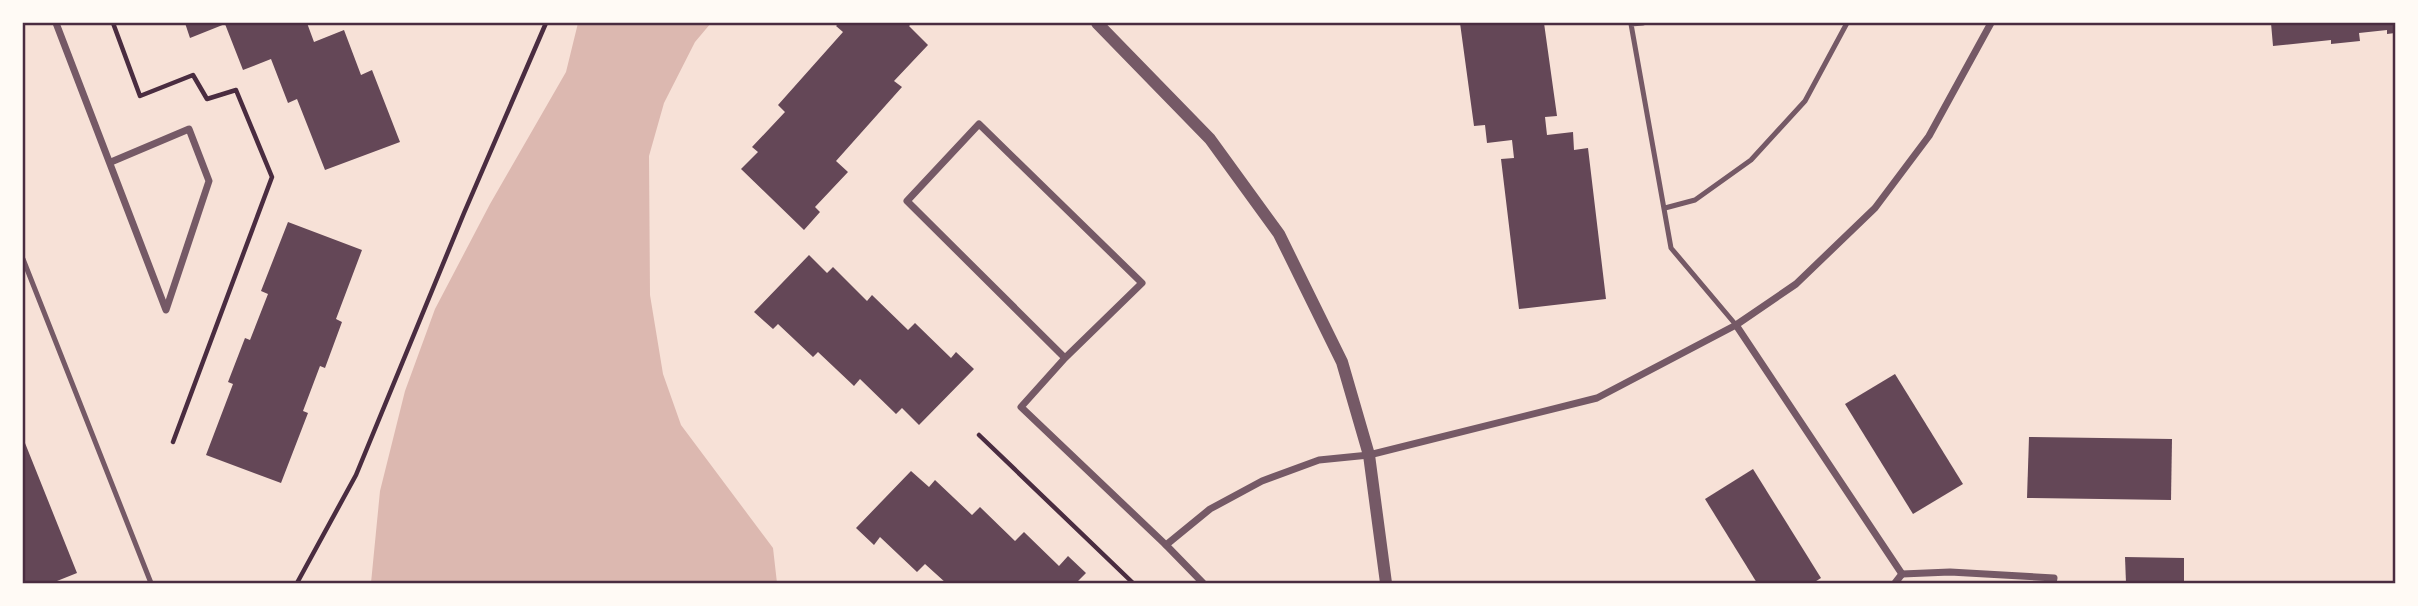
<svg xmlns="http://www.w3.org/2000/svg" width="2418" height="606" viewBox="0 0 2418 606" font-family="'Fira Sans Condensed',sans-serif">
  <rect width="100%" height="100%" fill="#f7e1d7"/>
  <!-- water -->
  <path fill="#dcb8b0" d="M578,23H711L695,42L664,103L649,156L650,295L663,374L681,425L773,548L777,583H371L380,491L405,391L435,309L490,204L566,72Z"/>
  <!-- building -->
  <g fill="#644757">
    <path d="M185,23H307L314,42L344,30L361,75L372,70L400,142L325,170L297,99L288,103L271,59L243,70L225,24L190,38Z"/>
    <path d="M839,23H912L909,26L928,45L894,81L902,87L836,161L848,172L815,207L820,212L804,230L741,169L758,152L752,147L785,112L778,105L843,32L836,26Z"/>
    <path d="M1460,23H1544L1557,116L1545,117L1547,135L1573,132L1574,150L1588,148L1606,299L1519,309L1501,159L1514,158L1512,140L1487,143L1485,125L1474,126Z"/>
    <path d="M2271,23H2395V33L2387,34V30L2359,33L2360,41L2331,44V40L2273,46Z"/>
    <path d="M288,222L362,250L336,319L342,322L325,368L320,366L303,411L308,413L281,483L206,455L233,384L228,382L245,338L250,340L268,294L261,291Z"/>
    <path d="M809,255L827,273L833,267L867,301L872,295L908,330L915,323L951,358L956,352L974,369L919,425L902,408L896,414L860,379L854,386L818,352L813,357L778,324L773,329L754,312Z"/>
    <path d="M1895,374L1963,484L1913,514L1845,404Z"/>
    <path d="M2029,437L2172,439L2171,500L2027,498Z"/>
    <path d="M23,438L77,573L52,583H23Z"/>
    <path d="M1753,469L1821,578L1813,583H1757L1705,499Z"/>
    <path d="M911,471L929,487L935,480L972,515L980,507L1015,541L1024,532L1059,566L1068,556L1086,573L1076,583H946L925,564L917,572L880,537L874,545L856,528Z"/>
    <path d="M2125,557L2184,558V583H2126Z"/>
  </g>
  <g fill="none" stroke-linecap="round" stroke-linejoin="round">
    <!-- path -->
    <g stroke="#4a2c40" stroke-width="4.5">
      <path d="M113,23L140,96L193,75L207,99L236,90L272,177L173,442"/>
      <path d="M979,435L1133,583"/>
      <path d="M297,583L356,475L464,213L546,23"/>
    </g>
    <!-- service -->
    <g stroke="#755966" stroke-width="5">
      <path d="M1643,23L1631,24L1671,248L1736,325"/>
      <path d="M1665,208L1695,200L1751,160L1805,101L1847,23"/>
      <path d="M23,259L151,583"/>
    </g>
    <!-- minor -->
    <g stroke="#755966" stroke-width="7">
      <path d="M56,23L166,310L209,181L189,129L111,162"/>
      <path d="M1736,325L1902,574"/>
      <path d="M1065,358L907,201L979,124L1142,283L1065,358L1021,407L1166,545L1203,583"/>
      <path d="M1166,545L1210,509L1262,481L1319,460L1369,455L1597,398L1736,325L1796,284L1875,208L1929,136L1991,23"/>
      <path d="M1902,574L1950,572L2054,578L2053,583"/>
      <path d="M1895,583L1902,574"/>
    </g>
    <!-- tertiary -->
    <path stroke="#755966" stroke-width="12" d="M1097,23L1210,139L1279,234L1342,362L1369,455L1386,583"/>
  </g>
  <!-- border -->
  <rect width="2418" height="606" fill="none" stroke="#fffaf5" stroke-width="49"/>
  <rect x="24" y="24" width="2370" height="558" fill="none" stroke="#4a2c40" stroke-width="2.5"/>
</svg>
